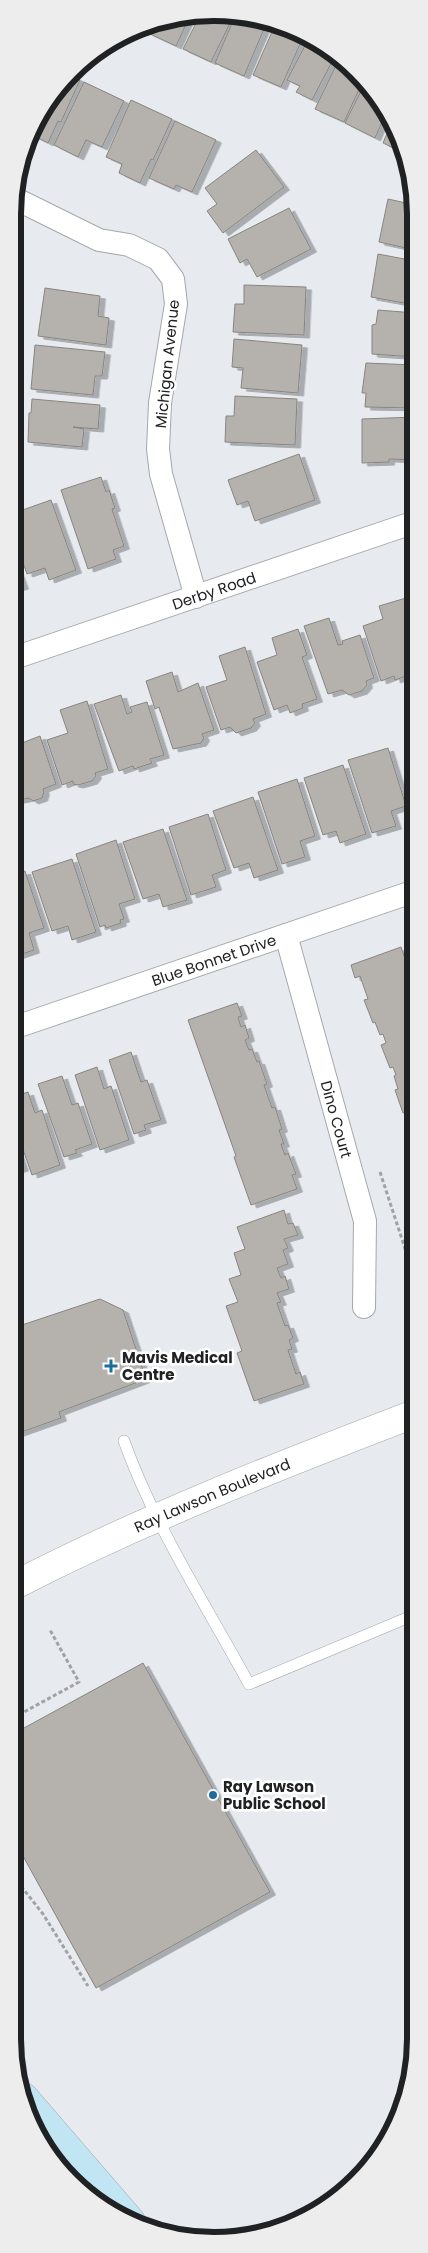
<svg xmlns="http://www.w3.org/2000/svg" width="428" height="2253" viewBox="0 0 428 2253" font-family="Poppins,sans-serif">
  <defs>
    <filter id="shadow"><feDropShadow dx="5.5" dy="3" stdDeviation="0" flood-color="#0004"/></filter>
  </defs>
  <rect width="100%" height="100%" fill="#e7eaef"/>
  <!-- building -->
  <g fill="#b5b2ad" stroke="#888580" filter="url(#shadow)">
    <path d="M236,14L267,22L244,76L215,63Z"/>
    <path d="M234,15L211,62L183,49L199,17Z"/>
    <path d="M189,18L176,46L148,33L151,24L162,19Z"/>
    <path d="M275,25L293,30L289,37L301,42L281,87L253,75Z"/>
    <path d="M309,38L335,56L312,100L296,92L300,86L287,80Z"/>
    <path d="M339,59L357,72L363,81L344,122L315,109Z"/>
    <path d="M72,76L80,80L61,122L58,121L48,143L32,135L39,114Z"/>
    <path d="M84,82L124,101L102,147L86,140L78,157L54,145Z"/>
    <path d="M365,83L386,113L375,138L345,123Z"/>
    <path d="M131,100L172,119L153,160L151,159L140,183L119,173L122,164L106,157Z"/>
    <path d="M175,121L216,140L192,192L176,185L174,189L149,178Z"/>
    <path d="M392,121L395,125L402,152L383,143Z"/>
    <path d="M256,150L284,187L223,233L207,211L217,204L205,188Z"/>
    <path d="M388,199L415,205V250L379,242Z"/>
    <path d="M289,208L311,249L257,277L247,259L240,263L228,239Z"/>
    <path d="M378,254L415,261V305L371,297Z"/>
    <path d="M244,285L306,287L304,335L233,332L235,304H244Z"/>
    <path d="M45,288L100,296L98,316L109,318L106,345L38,336Z"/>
    <path d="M378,310L415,313V357L372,354V325L376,324Z"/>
    <path d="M234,339L302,345L298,393L241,388L243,368L232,367Z"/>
    <path d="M35,345L105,352L102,376H95L93,395L31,389Z"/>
    <path d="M366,363L415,365V408L365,407L366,393H362Z"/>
    <path d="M235,396L297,399L295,445L225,442L226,416H234Z"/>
    <path d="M32,399L100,405L98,429L73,427L84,429L82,447L28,442L29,413H31Z"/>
    <path d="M415,417V460L389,459V462L362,463V419Z"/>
    <path d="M299,454L315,500L255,521L248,501L237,505L228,480Z"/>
    <path d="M101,477L106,492L109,490L115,508L112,509L124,546L113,550L116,559L88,569L61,490Z"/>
    <path d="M51,500L76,570L49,580L45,568L27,574L14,537V513Z"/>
    <path d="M14,561L23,586L14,589Z"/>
    <path d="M415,589V602L410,590Z"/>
    <path d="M406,598L415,625L413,626L415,631L414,673L395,680L394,676L381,681L363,626L383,619L379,606Z"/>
    <path d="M329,618L338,645L343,644L342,641L360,635L374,678L366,681L367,685L362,691L349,695L342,690L328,694L304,626Z"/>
    <path d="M298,629L307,655L302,657L317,699L302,704L303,708L290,713L287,705L274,710L257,662L277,655L272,638Z"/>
    <path d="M245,647L266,714L253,719L255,723L251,728L236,733L230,727L221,730L206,687L227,680L219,656Z"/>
    <path d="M172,672L178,692L198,683L214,730L202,734L204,738L201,743L173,749L159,707L155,709L146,681Z"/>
    <path d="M121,695L127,714L132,712L130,707L147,702L164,755L150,759L152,763L134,769L133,766L119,771L94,704Z"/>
    <path d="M87,701L108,769L95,773L96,776L92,781L78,785L73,784V781L62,785L47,740L68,733L60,710Z"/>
    <path d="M415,710V723L411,712Z"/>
    <path d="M14,726L20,746L23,744L22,743L40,736L56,784L43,789L44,792L42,798L33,801L29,798L14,801Z"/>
    <path d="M388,748L406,806L391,811L396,826L372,833L348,760Z"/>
    <path d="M343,765L366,834L340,843L336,831L323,835L304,778Z"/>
    <path d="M297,779L315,836L300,841L305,857L282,864L258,792Z"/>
    <path d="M253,797L278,870L254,878L249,863L234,868L213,811Z"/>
    <path d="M208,814L226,870L212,875L216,887L191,895L169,827Z"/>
    <path d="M163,829L187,900L163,907L159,894L143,899L123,842Z"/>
    <path d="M116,840L135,899L119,904L124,919L120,920L121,923L106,928L105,925L100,927L76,854Z"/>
    <path d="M72,859L96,932L72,940L68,926L52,931L32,872Z"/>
    <path d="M25,871L44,928L29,933L34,950L13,957L14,875Z"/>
    <path d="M401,947L415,987L414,1144L406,1112L403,1113L395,1090L398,1089L394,1076L396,1075L393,1067L390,1068L381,1045L386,1043L383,1034L380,1035L375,1022L373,1023L364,1000L368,999L360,976L355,978L351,965Z"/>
    <path d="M237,1003L242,1016L238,1017L241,1027L245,1025L249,1038L245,1040L249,1050L252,1049L257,1062L259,1061L267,1084L264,1085L272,1108L275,1107L282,1129L279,1130L284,1144H281L285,1155L288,1153L296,1174L292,1175L297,1189L251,1205L234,1157L236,1156L188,1020Z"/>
    <path d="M131,1052L141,1082L147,1080L161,1120L144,1125L146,1130L134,1134L109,1060Z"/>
    <path d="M97,1067L104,1089L111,1086L129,1140L100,1150L75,1075Z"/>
    <path d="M62,1076L72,1105L78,1103L92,1144L75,1150L77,1153L64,1157L38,1084Z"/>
    <path d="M28,1092L35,1113L42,1110L60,1165L32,1175L13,1121V1097Z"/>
    <path d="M13,1138L23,1168L13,1171Z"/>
    <path d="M284,1210L288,1224L293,1223L298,1235L284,1239L288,1248L283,1250L288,1264L277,1268L281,1278L285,1276L289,1289L277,1293L281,1302L277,1303L285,1326L288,1325L293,1338L289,1340L292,1349L288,1350L296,1374L300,1372L304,1384L254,1401L237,1353L242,1351L226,1306L238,1302L229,1279L241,1275L234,1253L245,1249L237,1227Z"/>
    <path d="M100,1299L123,1310L146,1379L59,1412L61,1418L13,1435V1328Z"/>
    <path d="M143,1663L270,1892L96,1988L13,1838V1734Z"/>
  </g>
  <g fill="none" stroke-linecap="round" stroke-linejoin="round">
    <!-- service casing -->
    <g stroke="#a5a8ac" stroke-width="12">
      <path id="service" d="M124,1441C155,1527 206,1605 249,1684L414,1615"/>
    </g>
    <!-- minor casing -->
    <g stroke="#a5a8ac" stroke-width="24">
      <g id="minor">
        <path d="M14,198L99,240L129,245L158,259L173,279L176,304L160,403L158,449L161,474L196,597"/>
        <path id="s1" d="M14,658L415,522"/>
        <path id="s2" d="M286,935L365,1221L364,1307"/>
        <path id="s3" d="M13,1028L415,891"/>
      </g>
    </g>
    <!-- tertiary casing -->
    <g stroke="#a5a8ac" stroke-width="29">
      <g id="tertiary">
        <path id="s4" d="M13,1586C143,1519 278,1466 414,1414"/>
      </g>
    </g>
    <!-- secondary casing -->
    <g stroke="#a5a8ac" stroke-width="29">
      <path id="secondary" d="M24,2097L131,2221"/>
    </g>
    <!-- path -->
    <g stroke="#a0a2a6" stroke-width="3" stroke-dasharray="4 2.5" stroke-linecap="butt">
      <path d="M380,1172L414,1276"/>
      <path d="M13,1718L79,1682L50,1630"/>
      <path d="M13,1876L43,1914L88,1986"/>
    </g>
    <!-- service -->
    <use href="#service" stroke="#fff" stroke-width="11"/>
    <!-- minor -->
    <use href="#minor" stroke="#fff" stroke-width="22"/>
    <!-- tertiary -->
    <use href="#tertiary" stroke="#fff" stroke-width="28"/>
    <!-- secondary -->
    <use href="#secondary" stroke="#c1e5f2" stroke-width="28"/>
  </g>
  <!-- markers -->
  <g fill="#1c6d9f" stroke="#fff" stroke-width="2">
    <path d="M108.5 1358.5h5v5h5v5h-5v5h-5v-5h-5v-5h5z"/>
    <circle cx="213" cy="1795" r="5"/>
  </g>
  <g text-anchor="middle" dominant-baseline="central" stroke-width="5" stroke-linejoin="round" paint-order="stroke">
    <!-- street labels -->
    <g font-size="15" fill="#202122" stroke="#fff">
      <text transform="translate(167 364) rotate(-84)">Michigan Avenue</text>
      <text stroke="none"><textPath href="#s1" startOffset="211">Derby Road</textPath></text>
      <text stroke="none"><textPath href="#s3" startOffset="212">Blue Bonnet Drive</textPath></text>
      <text stroke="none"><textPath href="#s2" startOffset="191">Dino Court</textPath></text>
      <text stroke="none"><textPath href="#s4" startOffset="219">Ray Lawson Boulevard</textPath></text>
    </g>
    <!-- poi labels -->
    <g font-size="15" font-weight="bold" fill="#202122" stroke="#fff" text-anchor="start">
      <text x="122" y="1357">Mavis Medical<tspan x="122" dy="17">Centre</tspan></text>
      <text x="223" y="1786">Ray Lawson<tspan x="223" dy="17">Public School</tspan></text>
    </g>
  </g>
  <!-- crop -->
  <path d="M0 0H428V2253H0ZM214 21H214A193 193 0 0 1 407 214V2039A193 193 0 0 1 214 2232H214A193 193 0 0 1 21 2039V214A193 193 0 0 1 214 21Z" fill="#ededed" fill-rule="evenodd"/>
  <path fill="none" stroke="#202122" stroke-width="6" d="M214 21H214A193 193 0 0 1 407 214V2039A193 193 0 0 1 214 2232H214A193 193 0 0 1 21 2039V214A193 193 0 0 1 214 21Z"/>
</svg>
